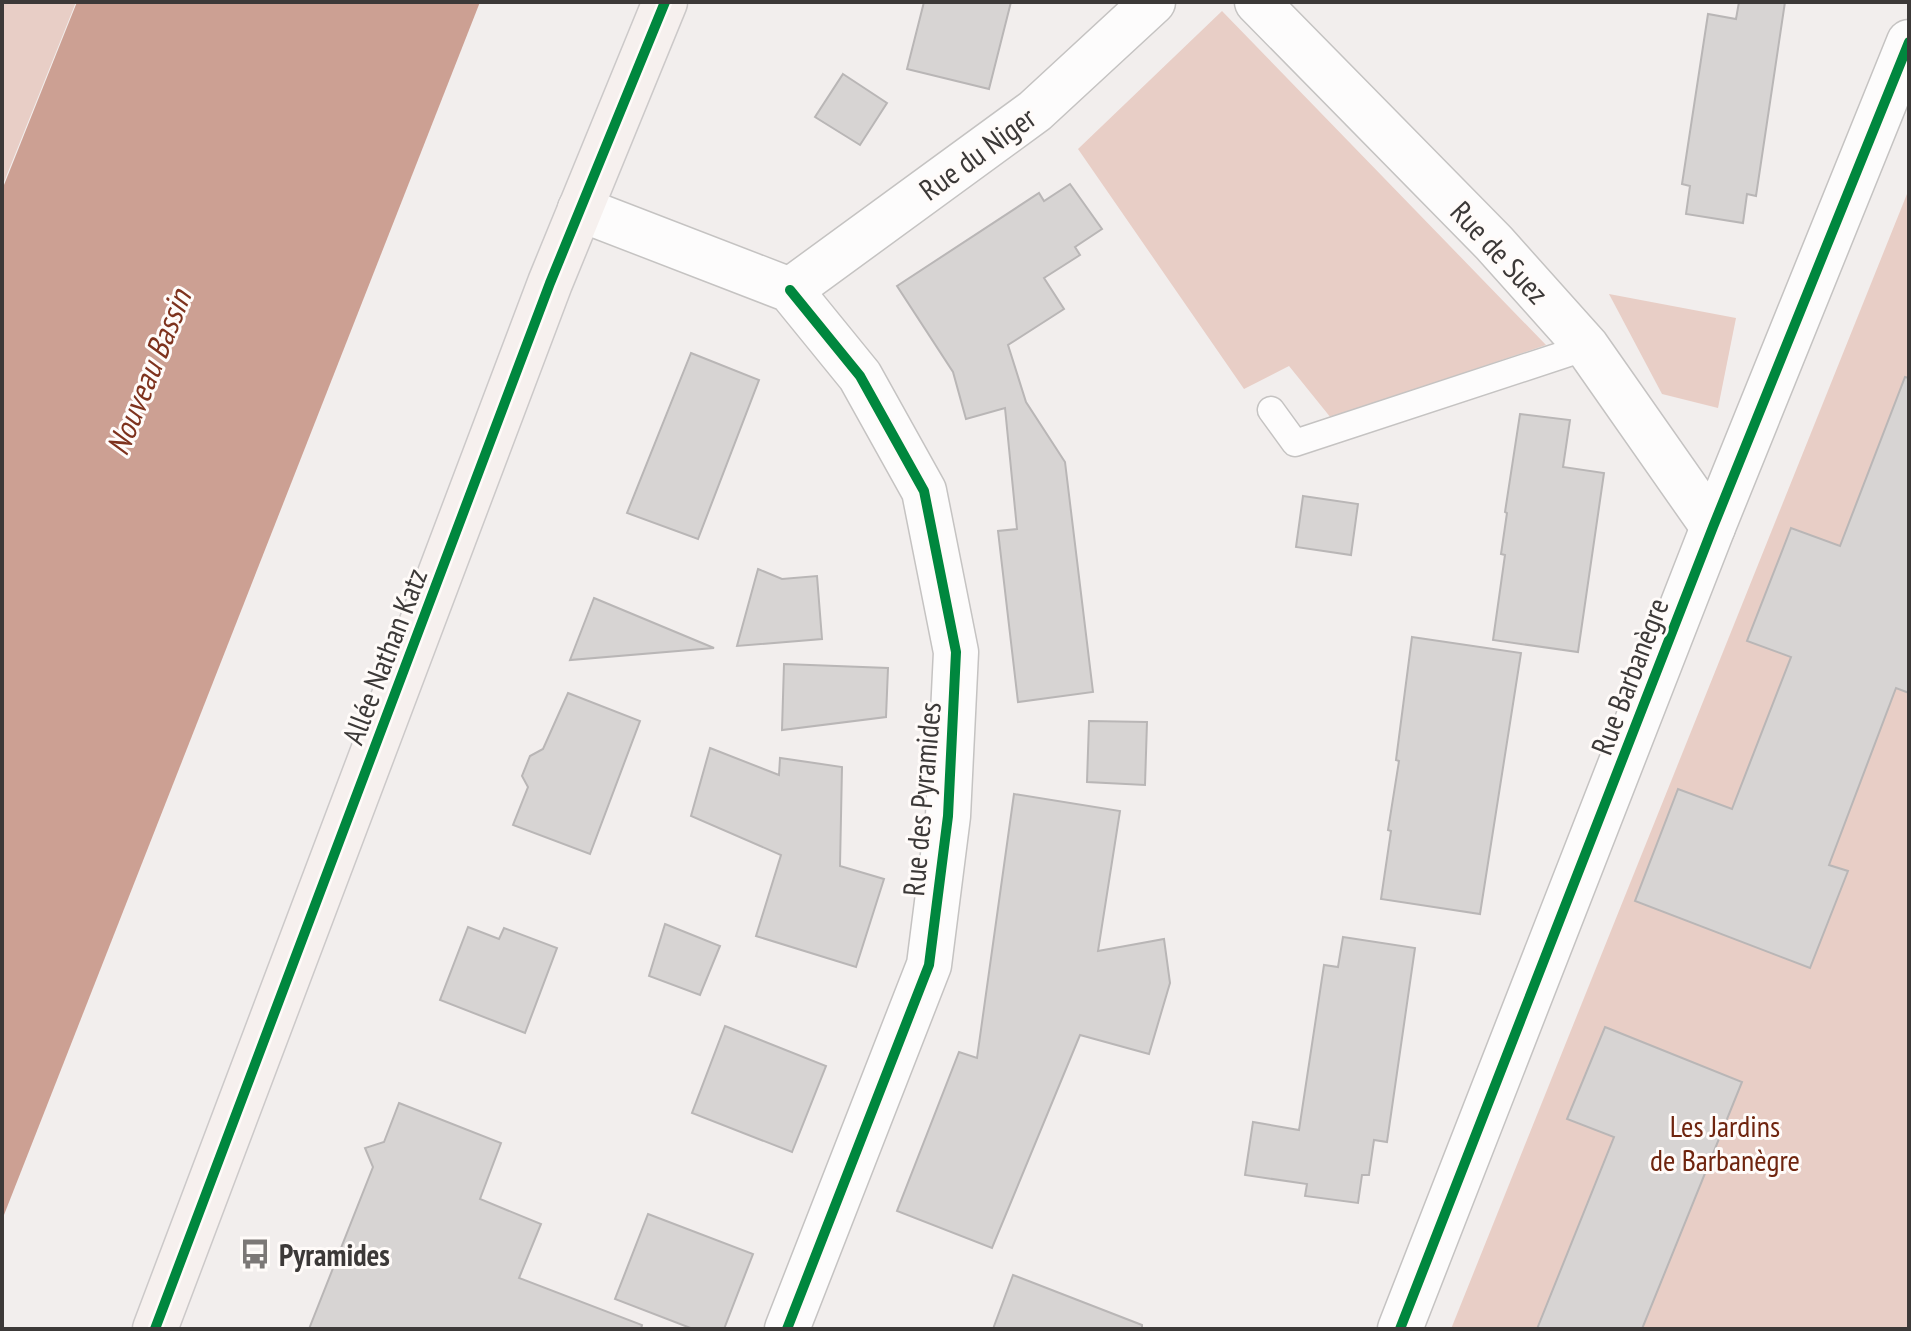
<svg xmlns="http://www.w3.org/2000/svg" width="1911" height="1331" viewBox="0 0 1911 1331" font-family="'PT Sans Narrow',sans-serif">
  <rect width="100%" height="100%" fill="#f2eeed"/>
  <!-- green -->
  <g fill="#e8cec6">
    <path d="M2,2H76L2,187Z"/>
    <path d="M1222,11L1546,345L1331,418L1289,366L1244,389L1078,149Z"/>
    <path d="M1909,189V1329H1451Z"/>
    <path d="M1609,294L1736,318L1718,408L1662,394Z"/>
  </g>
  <!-- water -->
  <path fill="#cca093" d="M77,2H480L2,1220V190Z"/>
  <!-- building -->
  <g fill="#d7d4d3" stroke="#b9b6b6" stroke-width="2">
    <path d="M924,2H1011L989,89L907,69Z"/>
    <path d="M1739,2H1785L1756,196L1747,194L1743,223L1686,214L1690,186L1682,184L1708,14L1736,19Z"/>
    <path d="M843,74L887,103L860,145L815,117Z"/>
    <path d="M1070,184L1102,229L1075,247L1080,255L1044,278L1064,309L1008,345L1026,402L1065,462L1093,692L1018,702L998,531L1017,529L1005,408L966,419L953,372L897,286L1039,193L1044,201Z"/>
    <path d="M691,353L759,380L698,539L627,513Z"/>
    <path d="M1905,377L1909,378V693L1896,688L1829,865L1848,871L1810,968L1635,901L1678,789L1732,809L1791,657L1747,641L1791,528L1840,546Z"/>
    <path d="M1520,414L1570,420L1563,467L1604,473L1578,652L1493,640L1505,555L1501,554L1507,513L1505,512Z"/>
    <path d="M1303,496L1358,504L1351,555L1296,547Z"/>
    <path d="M758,569L782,579L817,576L822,639L737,646Z"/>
    <path d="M594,598L714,648L570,660Z"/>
    <path d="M1412,637L1521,653L1480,914L1381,899L1391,831L1388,830L1399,761L1396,760Z"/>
    <path d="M784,664L888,668L886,717L782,730Z"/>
    <path d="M568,693L640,721L590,854L513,825L528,787L522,776L530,756L543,749Z"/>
    <path d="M1089,721L1147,722L1145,785L1087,782Z"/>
    <path d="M710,748L779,775L780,758L842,767L840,866L884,879L856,967L756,936L781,855L691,816Z"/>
    <path d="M1014,794L1120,811L1098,951L1164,939L1170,983L1149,1054L1080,1035L992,1248L897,1211L959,1052L977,1058Z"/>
    <path d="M665,924L720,946L700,995L649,976Z"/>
    <path d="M468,927L499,939L504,928L557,948L525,1033L440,1000Z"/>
    <path d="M1343,937L1415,948L1387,1142L1374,1140L1369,1175H1362L1358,1203L1305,1196L1307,1184L1245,1175L1253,1122L1299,1130L1324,965L1338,967Z"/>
    <path d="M725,1026L826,1066L792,1152L692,1113Z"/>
    <path d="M1605,1027L1742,1082L1642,1329H1537L1614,1137L1567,1119Z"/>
    <path d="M399,1103L501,1143L480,1199L541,1224L519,1278L642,1325L641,1329H309L373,1167L365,1148L384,1142Z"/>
    <path d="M648,1214L753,1254L724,1329H693L615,1299Z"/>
    <path d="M1013,1275L1142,1325V1329H993Z"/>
  </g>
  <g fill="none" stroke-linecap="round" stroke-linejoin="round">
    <!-- service casing -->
    <g stroke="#c5c3c2" stroke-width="29">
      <path id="service" d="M1271,410L1295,443L1587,347"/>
    </g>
    <!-- minor casing -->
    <g stroke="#c5c3c2" stroke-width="47">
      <g id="minor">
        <path d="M1257,2L1494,243L1587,347L1713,527"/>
        <path d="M580,209L790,290L860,376L924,491L956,652L948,816L929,965L787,1329"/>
        <path d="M790,290L1035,111L1153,2"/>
        <path d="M1400,1329L1713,527L1909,42"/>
      </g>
    </g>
    <!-- primary casing -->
    <g stroke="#ccc9c9" stroke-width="47">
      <path id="primary" d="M155,1329L550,283L665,2"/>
    </g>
    <!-- service -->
    <use href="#service" stroke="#fdfcfc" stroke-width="26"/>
    <!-- minor -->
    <use href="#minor" stroke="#fdfcfc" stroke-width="44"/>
    <!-- primary -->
    <use href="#primary" stroke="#f6f0ee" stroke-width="44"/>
    <!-- cycleway casing -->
    <g stroke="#fffbf9" stroke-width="15">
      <g id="cycleway">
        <path d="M155,1329L550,283L665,2"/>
        <path d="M787,1329L929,965L948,816L956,652L924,491L860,376L790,290"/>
        <path d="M1400,1329L1713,527L1909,42"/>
      </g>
    </g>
    <!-- cycleway -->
    <use href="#cycleway" stroke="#00873e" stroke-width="10"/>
  </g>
  <!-- icons -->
  <defs>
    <g id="bus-bare" transform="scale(2.4)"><path d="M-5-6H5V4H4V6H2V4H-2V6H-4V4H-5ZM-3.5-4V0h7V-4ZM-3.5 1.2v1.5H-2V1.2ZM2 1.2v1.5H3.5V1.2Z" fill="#7c7877" stroke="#fffbf9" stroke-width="2.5" paint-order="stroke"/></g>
  </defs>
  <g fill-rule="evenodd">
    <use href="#bus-bare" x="255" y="1254"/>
  </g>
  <g text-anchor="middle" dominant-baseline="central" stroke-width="6" stroke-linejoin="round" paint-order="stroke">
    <!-- street labels -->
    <g font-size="30" fill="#3c3938" stroke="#fffbf9">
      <text transform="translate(977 153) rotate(-36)">Rue du Niger</text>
      <text transform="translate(1500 252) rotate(47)">Rue de Suez</text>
      <text transform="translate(384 656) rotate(-69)">Allée Nathan Katz</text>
      <text transform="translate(1629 676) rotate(-69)">Rue Barbanègre</text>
      <text transform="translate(921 799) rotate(-85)">Rue des Pyramides</text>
    </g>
    <!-- park labels -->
    <g font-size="30" fill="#6f240e" stroke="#fffbf9">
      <text x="1725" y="1125">Les Jardins<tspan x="1725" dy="34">de Barbanègre</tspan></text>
    </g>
    <!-- poi labels -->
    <g font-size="30" font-weight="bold" fill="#3c3938" stroke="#fffbf9" text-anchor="start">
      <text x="279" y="1254">Pyramides</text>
    </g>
    <!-- water labels -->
    <g font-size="32" font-style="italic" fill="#7e321d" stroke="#fffbf9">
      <text transform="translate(148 372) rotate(-68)">Nouveau Bassin</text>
    </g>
  </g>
  <!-- border -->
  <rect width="1911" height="1331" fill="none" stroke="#3c3938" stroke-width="8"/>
</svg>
